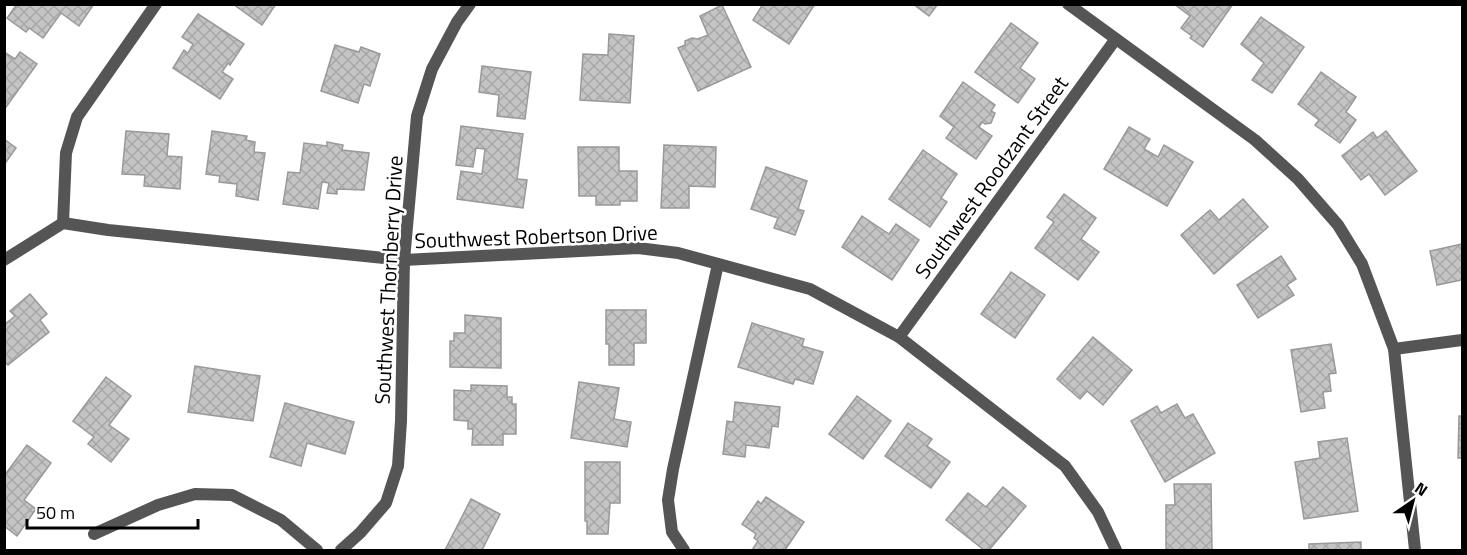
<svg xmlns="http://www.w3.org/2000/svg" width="1467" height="555" viewBox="0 0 1467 555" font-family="'Titillium Web',sans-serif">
  <defs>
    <pattern id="building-cross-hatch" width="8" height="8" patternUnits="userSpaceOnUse" patternTransform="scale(1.5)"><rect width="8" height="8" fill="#c4c4c4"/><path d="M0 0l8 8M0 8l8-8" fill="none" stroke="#a7a7a7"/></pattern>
  </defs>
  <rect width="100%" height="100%" fill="#fff"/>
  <!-- building -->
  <g fill="url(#building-cross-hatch)" stroke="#999" stroke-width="1.5">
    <path d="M17,4H94L79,26L61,13L43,38L29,28L26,32L7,18Z"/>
    <path d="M233,4H276L262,25Z"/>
    <path d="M763,4H815L789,44L753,20Z"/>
    <path d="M913,4H938L929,16Z"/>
    <path d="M1174,4H1233L1203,47L1190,38L1192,36L1181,28L1190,16Z"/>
    <path d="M722,5L751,67L698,91L678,48L685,45V41L692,38L698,39L708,35L700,16Z"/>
    <path d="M198,14L244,44L230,65L228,63L222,72L233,79L220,99L173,68L184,50L188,53L193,44L182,37Z"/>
    <path d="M1261,17L1304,47L1272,93L1252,80L1264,63L1241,44Z"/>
    <path d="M1011,23L1038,43L1020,68L1035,79L1018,103L975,72Z"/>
    <path d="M609,34L634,36L630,103L580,100L583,54L608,55Z"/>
    <path d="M335,45L359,52L361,47L380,54L370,86L364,84L358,103L321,91Z"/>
    <path d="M4,52L15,59L20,52L37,64L4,110Z"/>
    <path d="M482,66L531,72L525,119L497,116L499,95L479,92Z"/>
    <path d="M1321,72L1356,97L1346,112L1356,120L1340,143L1315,125L1319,120L1298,104Z"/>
    <path d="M963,82L995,105L991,111L995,113L991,123L985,124L982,122L979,127L992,136L976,159L946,138L954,127L940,116Z"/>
    <path d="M461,126L523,134L517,179L527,180L523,208L457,199L461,171L482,174L485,149L476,148L473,167L456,165Z"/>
    <path d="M1129,127L1150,139L1144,149L1158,157L1164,145L1193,162L1167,206L1104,169Z"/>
    <path d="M126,131L169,134L167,156L182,157L180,189L144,186L145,175L122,174Z"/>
    <path d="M212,131L247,136L246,140L255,142L254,152L265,153L258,200L236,196L237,184L219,182L220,176L206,174Z"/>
    <path d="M1386,131L1417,171L1385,195L1369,174L1361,180L1342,156L1373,132L1377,138Z"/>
    <path d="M4,139L16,148L4,165Z"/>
    <path d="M327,142L343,145L342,150L369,153L364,190L337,189V194L327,193L329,183L322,182L318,209L283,204L288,172L300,173L304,143L327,146Z"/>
    <path d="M664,145L716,147L715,187L689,186V208H661Z"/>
    <path d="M578,147H619V171H637V201H620V205H596V196H579Z"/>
    <path d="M923,150L957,174L941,198L947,202L930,227L889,199Z"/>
    <path d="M766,167L807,181L798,209L804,211L795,235L774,228L778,218L751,209Z"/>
    <path d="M1064,194L1096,218L1081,239L1099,252L1078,280L1035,248L1054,222L1047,217Z"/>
    <path d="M1243,199L1268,227L1214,274L1181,235L1210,210L1219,220Z"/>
    <path d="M862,216L889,234L896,224L919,240L892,280L842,247Z"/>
    <path d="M1462,244V280L1437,285L1430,251Z"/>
    <path d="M1281,256L1296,279L1287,285L1294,295L1258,318L1237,285Z"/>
    <path d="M1011,272L1045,295L1015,338L981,314Z"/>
    <path d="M30,294L47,314L40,320L49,332L8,365L4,361V325L15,316L10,311Z"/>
    <path d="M606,310H646V343H634V365H609V344H606Z"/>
    <path d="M465,315L501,318V368L450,367V341H454V333H465Z"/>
    <path d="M752,323L804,339L802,346L823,352L813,384L795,379L793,384L738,367Z"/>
    <path d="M1093,337L1132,370L1103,405L1087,391L1080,399L1057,379Z"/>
    <path d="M1331,344L1336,373L1329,374L1331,391L1323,392L1325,408L1301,412L1291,350Z"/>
    <path d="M195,366L260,376L253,421L188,412Z"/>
    <path d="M106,377L131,396L109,425L129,439L111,462L88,444L94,437L73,421Z"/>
    <path d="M579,382L619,388L614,419L631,422L627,447L571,438Z"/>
    <path d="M471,385L507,386V397H512V404H516V434H503V445H472L473,429H468V421L454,420V390L471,391Z"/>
    <path d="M857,396L891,421L863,459L829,434Z"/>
    <path d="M735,402L780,407L778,427L772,426L769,448L746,445L745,457L723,454L727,421L733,422Z"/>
    <path d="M285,403L354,422L345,454L307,443L301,466L270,457Z"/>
    <path d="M1177,404L1185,418L1193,414L1215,453L1165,482L1131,421L1157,406L1161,413Z"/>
    <path d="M1459,416H1462V458H1458Z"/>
    <path d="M908,423L932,439L927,446L950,462L931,488L885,456Z"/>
    <path d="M1347,438L1358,511L1304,519L1295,462L1320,458L1318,442Z"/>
    <path d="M27,445L51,463L24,500L36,509L17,536L4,526V476Z"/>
    <path d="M585,462H620V503H610L608,534H587V521H585Z"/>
    <path d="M1174,484H1211L1212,550H1166V505H1175Z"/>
    <path d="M1003,487L1026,506L989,550H984L946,520L968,493L986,507Z"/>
    <path d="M766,497L804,522L785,550H752L758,541L754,538L756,534L742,524L758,501L761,504Z"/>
    <path d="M471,499L500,514L482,550H445Z"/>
    <path d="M1361,542V550H1309V544Z"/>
  </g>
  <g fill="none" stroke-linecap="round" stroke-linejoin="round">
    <!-- street -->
    <g stroke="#555" stroke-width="12">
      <path d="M1068,4L1255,140L1298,179L1338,225L1362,264L1394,349L1415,550"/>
      <path d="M63,223L66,153L77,117L156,4"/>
      <path d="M4,260L63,223L108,230L404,260L638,248L678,253L810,289L899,337L1065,466L1098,512L1116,550"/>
      <path d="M899,337L1115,40"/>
      <path d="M1394,349L1462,340"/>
      <path d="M94,534L158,505L195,494L232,495L281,520L317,550"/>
      <path d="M341,550L360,533L386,503L398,466L401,421L404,260L417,116L432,69L457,22L470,4"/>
      <path d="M684,550L672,532L668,500L673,469L718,264"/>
    </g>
  </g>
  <g text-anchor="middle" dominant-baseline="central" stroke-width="5" stroke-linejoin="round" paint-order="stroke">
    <!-- street labels -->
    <g font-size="21" fill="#000" stroke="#fff">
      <text transform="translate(991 177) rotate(-54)">Southwest Roodzant Street</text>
      <text transform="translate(536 236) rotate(-2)">Southwest Robertson Drive</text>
      <text transform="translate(388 280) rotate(-87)">Southwest Thornberry Drive</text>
    </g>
  </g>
  <!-- border -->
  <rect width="1467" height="555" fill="none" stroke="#000000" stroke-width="12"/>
  <!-- north arrow -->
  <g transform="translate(1413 501) rotate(35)" stroke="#ffffff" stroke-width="4.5" paint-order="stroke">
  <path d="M0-4.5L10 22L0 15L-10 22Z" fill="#000000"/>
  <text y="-9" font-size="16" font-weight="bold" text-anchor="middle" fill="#000000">N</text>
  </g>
  <!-- scale -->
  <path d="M27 519v9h171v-9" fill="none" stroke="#000000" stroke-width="3"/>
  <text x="36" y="519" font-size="18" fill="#000000" stroke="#ffffff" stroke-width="4.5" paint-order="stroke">50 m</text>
</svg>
